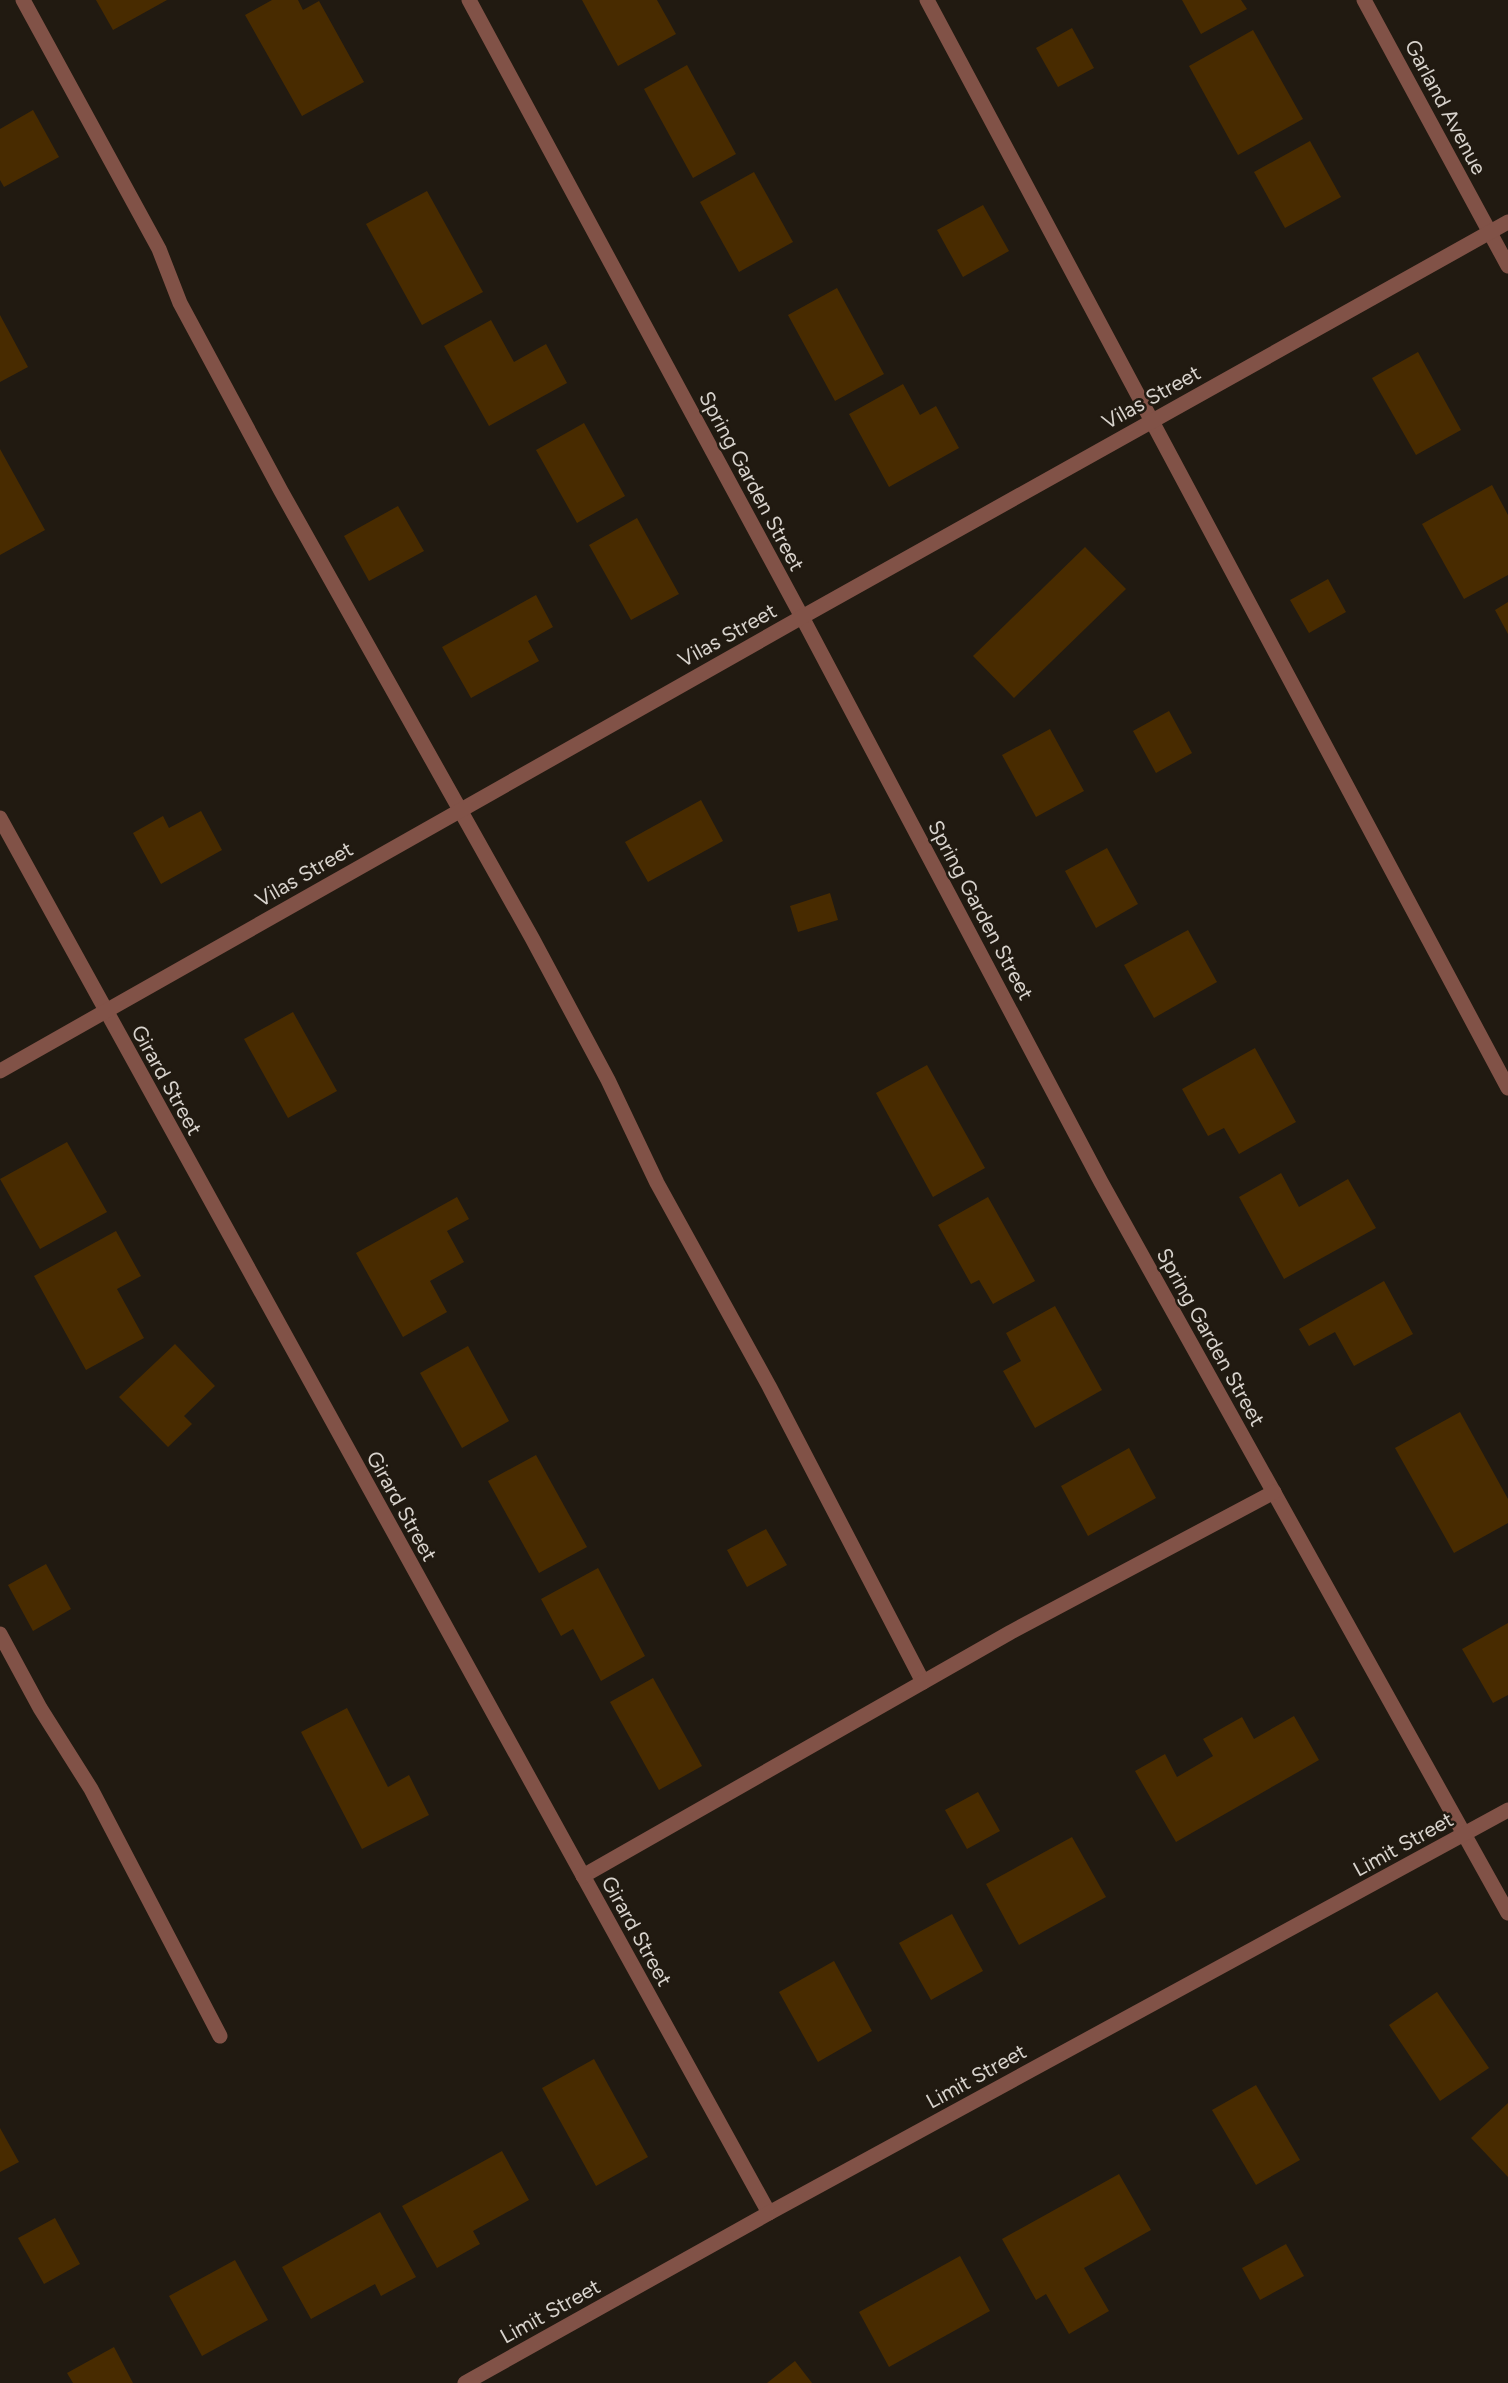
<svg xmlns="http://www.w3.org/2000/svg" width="1508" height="2383" viewBox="0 0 1508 2383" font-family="Figtree,sans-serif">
  <rect width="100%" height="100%" fill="#211a11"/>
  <!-- building -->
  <g fill="#482b00">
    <path d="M96,0H167L113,30Z"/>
    <path d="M272,0H298L303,10L319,1L364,82L302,116L245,15Z"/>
    <path d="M582,0H657L676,34L618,66Z"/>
    <path d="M1182,0H1241L1247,9L1201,34Z"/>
    <path d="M1072,28L1094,68L1058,87L1036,48Z"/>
    <path d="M1253,30L1303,119L1238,155L1189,66Z"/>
    <path d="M687,65L736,154L693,178L644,89Z"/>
    <path d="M33,110L59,157L4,187L0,180V129Z"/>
    <path d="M1310,141L1341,197L1285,228L1254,172Z"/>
    <path d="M754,172L793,242L739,272L700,202Z"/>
    <path d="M427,191L483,292L422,325L366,224Z"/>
    <path d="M983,205L1009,251L963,277L937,230Z"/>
    <path d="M837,288L884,374L835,401L788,315Z"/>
    <path d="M0,315L28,367L0,382Z"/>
    <path d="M491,320L514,362L546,344L567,383L489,426L444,346Z"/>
    <path d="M1418,352L1461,430L1416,455L1372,378Z"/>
    <path d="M903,384L920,415L936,406L959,448L889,487L849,414Z"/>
    <path d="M584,423L625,496L577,523L536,450Z"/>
    <path d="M0,449L45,530L0,555Z"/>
    <path d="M1492,485L1508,515V575L1464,599L1422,524Z"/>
    <path d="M398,506L424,551L369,581L344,536Z"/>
    <path d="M637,518L679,594L631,620L589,545Z"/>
    <path d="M1085,547L1126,589L1014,698L973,656Z"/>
    <path d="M1328,579L1346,612L1309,633L1290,600Z"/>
    <path d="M536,595L553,627L528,641L539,661L471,698L442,647Z"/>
    <path d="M1508,602V634L1495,610Z"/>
    <path d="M1169,711L1192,753L1156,773L1133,731Z"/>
    <path d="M1050,729L1084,791L1036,817L1002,755Z"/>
    <path d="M701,800L723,841L648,882L625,842Z"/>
    <path d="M201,811L222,850L161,884L133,833L163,816L169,828Z"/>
    <path d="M1107,848L1138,904L1096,928L1065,871Z"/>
    <path d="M830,893L838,920L798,932L790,906Z"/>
    <path d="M1188,930L1217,982L1154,1018L1124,965Z"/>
    <path d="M293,1012L337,1091L288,1118L244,1039Z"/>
    <path d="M1255,1048L1296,1122L1239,1154L1224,1128L1208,1136L1182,1089Z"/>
    <path d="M927,1065L985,1168L933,1197L876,1093Z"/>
    <path d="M67,1142L107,1212L40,1249L0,1179Z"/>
    <path d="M1281,1173L1299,1207L1348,1179L1376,1228L1284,1279L1239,1197Z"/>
    <path d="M457,1197L469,1219L447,1231L464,1262L430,1281L447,1312L403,1337L356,1253Z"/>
    <path d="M988,1197L1035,1281L993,1304L979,1280L971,1284L938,1225Z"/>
    <path d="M116,1231L141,1276L117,1289L144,1338L86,1370L34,1276Z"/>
    <path d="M1384,1281L1413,1334L1354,1366L1335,1332L1309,1346L1299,1329Z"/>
    <path d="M1055,1306L1102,1390L1035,1428L1003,1371L1021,1361L1006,1333Z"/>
    <path d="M175,1344L215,1386L184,1416L192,1424L168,1447L119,1397Z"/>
    <path d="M468,1346L509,1421L462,1448L420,1373Z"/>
    <path d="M1460,1412L1508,1499V1523L1454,1553L1395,1448Z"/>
    <path d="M1129,1448L1156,1498L1088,1536L1061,1486Z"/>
    <path d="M536,1455L587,1547L539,1573L488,1481Z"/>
    <path d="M766,1529L787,1565L747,1587L727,1550Z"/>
    <path d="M46,1564L71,1609L33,1631L8,1585Z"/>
    <path d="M598,1568L645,1656L601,1681L573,1629L561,1636L541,1599Z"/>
    <path d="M1508,1623V1695L1493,1703L1462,1649Z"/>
    <path d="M653,1678L702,1766L659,1790L610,1702Z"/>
    <path d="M347,1708L388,1787L409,1775L429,1815L362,1849L301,1732Z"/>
    <path d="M1294,1716L1319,1760L1176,1842L1135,1771L1165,1754L1177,1777L1213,1756L1203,1739L1242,1717L1254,1739Z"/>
    <path d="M978,1792L1000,1831L967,1849L945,1810Z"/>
    <path d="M1072,1837L1106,1897L1019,1945L986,1884Z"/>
    <path d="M952,1914L983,1971L931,2000L899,1943Z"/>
    <path d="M834,1961L872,2031L818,2062L779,1992Z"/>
    <path d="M1437,1992L1489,2068L1440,2101L1389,2025Z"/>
    <path d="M594,2059L648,2157L596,2186L542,2088Z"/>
    <path d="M1256,2085L1300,2160L1256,2185L1212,2110Z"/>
    <path d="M1508,2103V2177L1471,2138Z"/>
    <path d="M0,2128L19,2162L0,2172Z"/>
    <path d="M502,2151L529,2200L473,2231L480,2244L437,2268L402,2206Z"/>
    <path d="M1119,2174L1151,2230L1084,2268L1109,2311L1069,2334L1046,2294L1036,2300L1002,2239Z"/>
    <path d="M380,2212L416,2277L381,2296L375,2284L311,2319L282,2267Z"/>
    <path d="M55,2218L80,2264L44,2284L18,2238Z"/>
    <path d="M1286,2244L1304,2276L1260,2300L1242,2268Z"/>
    <path d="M960,2256L990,2311L889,2367L859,2312Z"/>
    <path d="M235,2260L268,2320L202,2356L169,2296Z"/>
    <path d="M114,2347L133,2383H73L67,2373Z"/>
    <path d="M795,2361L812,2383H767Z"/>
  </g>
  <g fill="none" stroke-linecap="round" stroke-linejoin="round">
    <!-- minor -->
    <g stroke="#815247" stroke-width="15">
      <path d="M23,0L159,249L180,303L281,491L532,938L608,1080L657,1183L769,1386L923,1682"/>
      <path d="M469,0L802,617L1101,1182L1508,1913"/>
      <path d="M927,0L1508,1088"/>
      <path d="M1364,0L1508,266"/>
      <path d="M0,818L769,2213"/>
      <path d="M0,1071L802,617L1508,222"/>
      <path d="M0,1634L40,1708L91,1789L220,2036"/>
      <path d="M583,1876L1011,1632L1274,1492"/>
      <path d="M465,2383L769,2213L1508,1810"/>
    </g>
  </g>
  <g text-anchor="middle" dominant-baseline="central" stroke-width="5" stroke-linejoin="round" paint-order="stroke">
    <!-- street labels -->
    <g font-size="21" fill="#d8d3cd" stroke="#211a11">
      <text transform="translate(1446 107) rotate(62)">Garland Avenue</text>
      <text transform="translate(1151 397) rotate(-29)">Vilas Street</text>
      <text transform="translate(752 481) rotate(62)">Spring Garden Street</text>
      <text transform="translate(727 635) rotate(-29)">Vilas Street</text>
      <text transform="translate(304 874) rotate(-30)">Vilas Street</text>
      <text transform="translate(981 910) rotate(62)">Spring Garden Street</text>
      <text transform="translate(167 1080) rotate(61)">Girard Street</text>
      <text transform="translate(1211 1337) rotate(61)">Spring Garden Street</text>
      <text transform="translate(402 1506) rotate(61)">Girard Street</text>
      <text transform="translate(1403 1844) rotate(-29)">Limit Street</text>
      <text transform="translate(637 1931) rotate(61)">Girard Street</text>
      <text transform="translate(976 2076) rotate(-29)">Limit Street</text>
      <text transform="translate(550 2311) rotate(-29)">Limit Street</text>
    </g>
  </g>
</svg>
